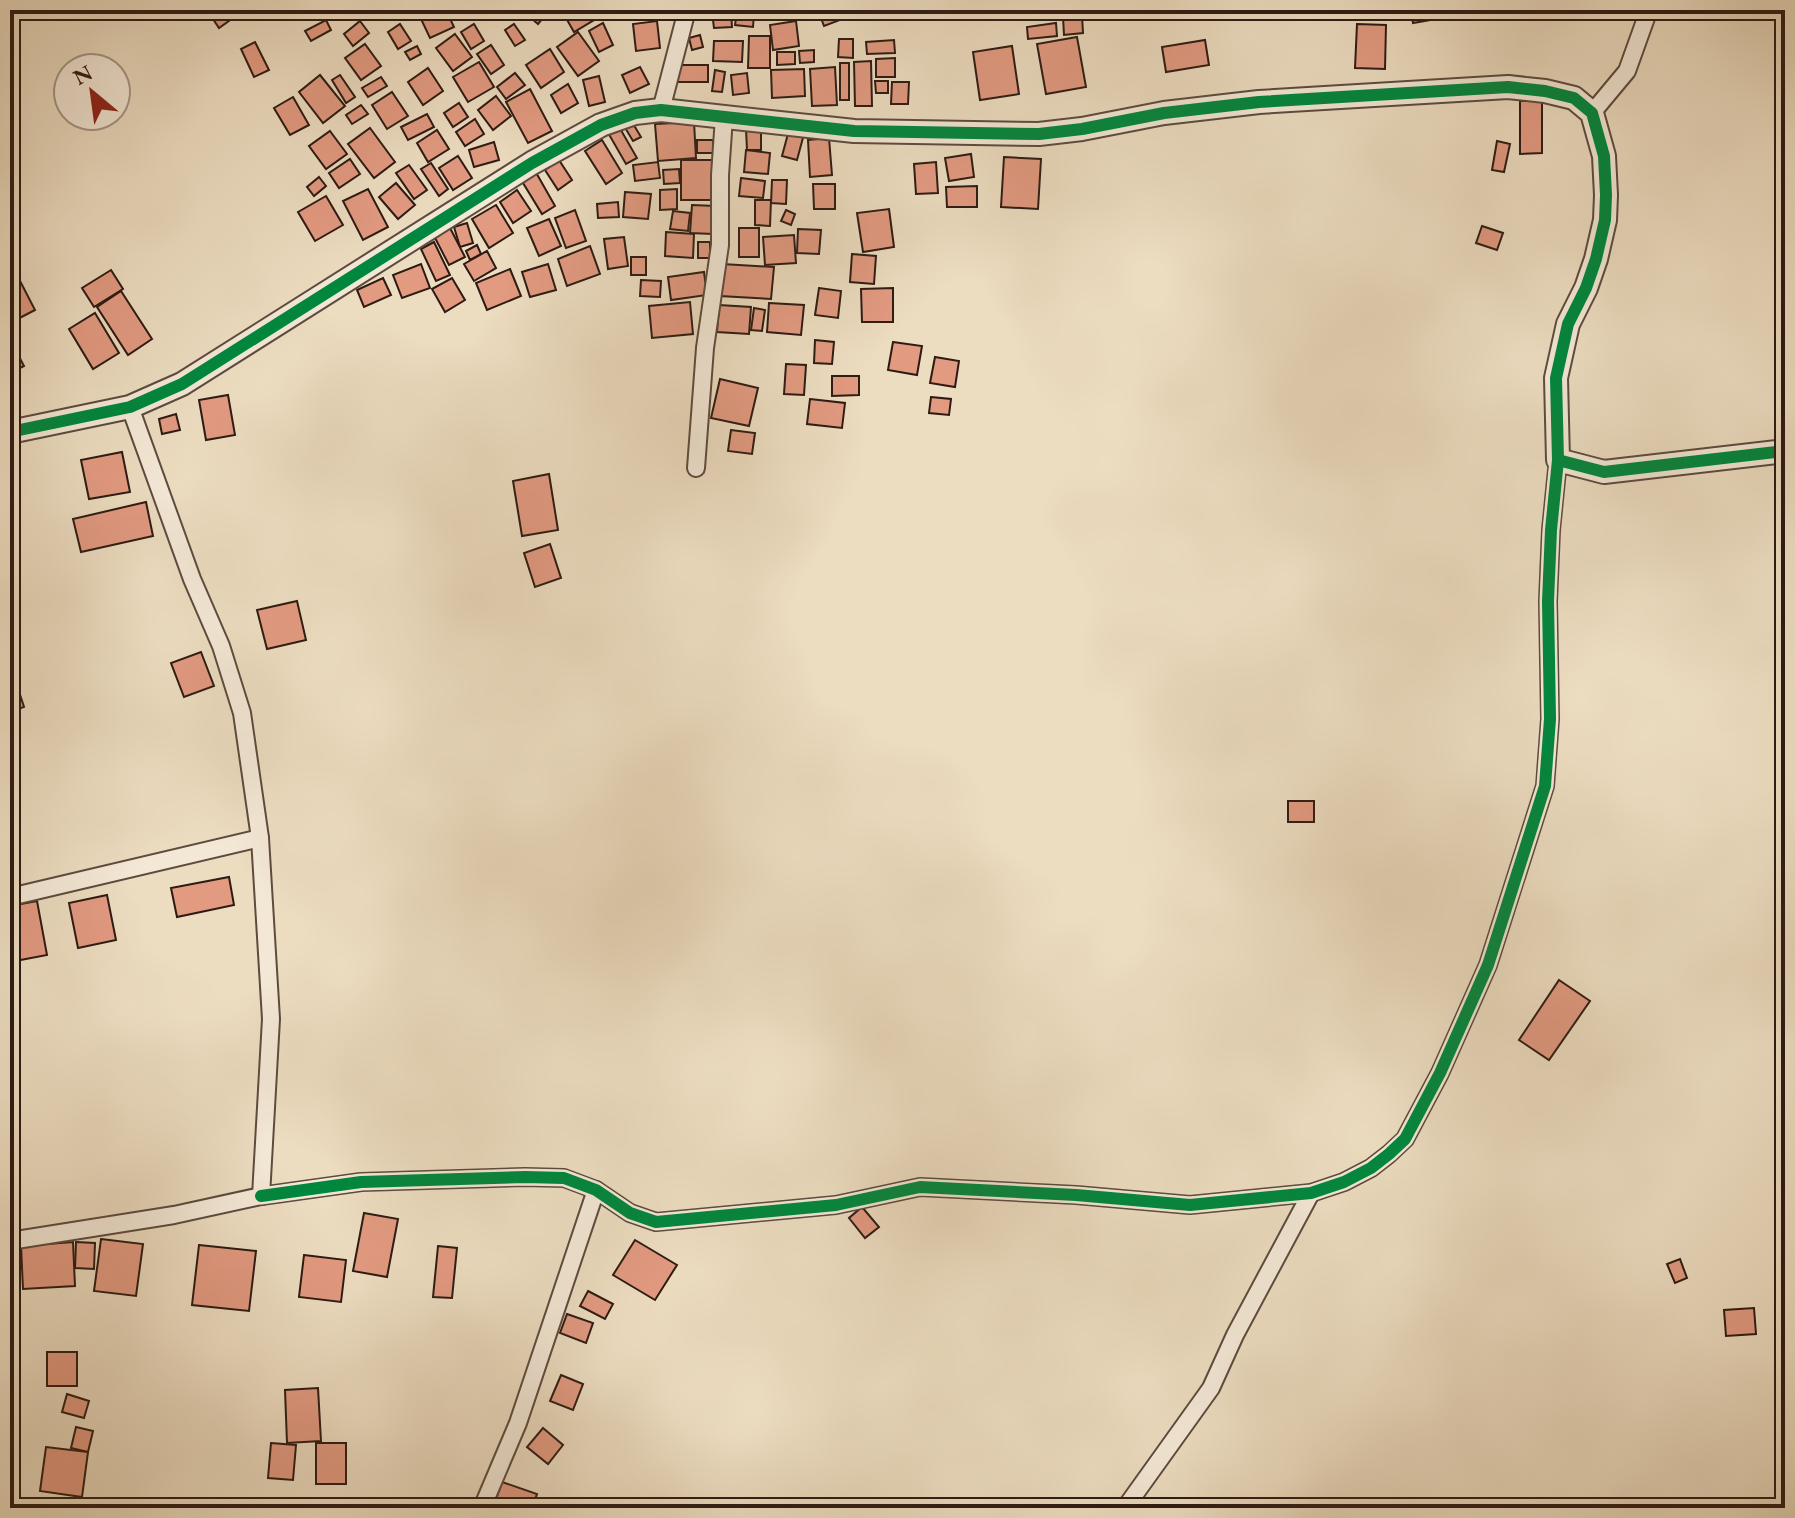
<svg xmlns="http://www.w3.org/2000/svg" width="1795" height="1518" viewBox="0 0 1795 1518" font-family="'EB Garamond',serif">
  <rect width="100%" height="100%" fill="#ecdcc0"/>
  <filter id="stains"><feTurbulence type="fractalNoise" baseFrequency=".0025" numOctaves="4"/><feColorMatrix values="0 0 0 0 .2 0 0 0 0 .09 0 0 0 0 .02 0 0 0 .5 -.17"/></filter>
  <radialGradient id="worn" r=".72"><stop offset=".6" stop-color="#630" stop-opacity="0"/><stop offset="1" stop-color="#630" stop-opacity=".3"/></radialGradient>
  <!-- building -->
  <g fill="#e29a81" stroke="#2d1b13" stroke-width="2">
    <path d="M220,10H227L233,18L219,28L211,16Z"/>
    <path d="M442,10H446L454,27L430,38L421,19Z"/>
    <path d="M525,10H543L547,13L538,24L524,12Z"/>
    <path d="M589,10L594,20L574,32L562,11Z"/>
    <path d="M731,10L732,27L714,28L712,12Z"/>
    <path d="M762,10H783V19L761,18Z"/>
    <path d="M818,10H837L840,20L824,26Z"/>
    <path d="M1411,10H1471V13L1413,23Z"/>
    <path d="M737,11L754,13L753,27L735,25Z"/>
    <path d="M1082,15L1083,33L1064,35L1063,17Z"/>
    <path d="M326,20L331,30L311,41L305,31Z"/>
    <path d="M360,21L369,33L353,46L344,34Z"/>
    <path d="M657,21L660,48L636,51L633,24Z"/>
    <path d="M796,21L799,46L773,50L770,25Z"/>
    <path d="M603,23L613,45L599,52L589,31Z"/>
    <path d="M1056,23L1057,36L1028,39L1027,27Z"/>
    <path d="M400,24L411,41L398,49L388,32Z"/>
    <path d="M474,24L484,41L471,49L461,32Z"/>
    <path d="M514,24L525,40L515,46L505,30Z"/>
    <path d="M1357,24L1386,25L1385,69L1355,68Z"/>
    <path d="M578,32L599,61L578,76L557,47Z"/>
    <path d="M455,34L472,57L453,71L436,48Z"/>
    <path d="M700,35L703,47L692,50L689,38Z"/>
    <path d="M749,36H770V68H748Z"/>
    <path d="M1077,37L1086,87L1046,94L1037,44Z"/>
    <path d="M839,39H853V58L838,57Z"/>
    <path d="M894,40L895,53L867,54L866,42Z"/>
    <path d="M1205,40L1209,65L1166,72L1162,47Z"/>
    <path d="M714,41H743L742,62L713,61Z"/>
    <path d="M255,42L269,70L254,77L241,49Z"/>
    <path d="M365,44L381,66L361,80L345,58Z"/>
    <path d="M491,45L504,65L491,74L477,54Z"/>
    <path d="M417,46L421,54L410,60L405,52Z"/>
    <path d="M1012,46L1019,94L980,100L973,52Z"/>
    <path d="M550,49L564,72L541,88L526,65Z"/>
    <path d="M814,50V62L800,63L799,51Z"/>
    <path d="M777,52H795V64L777,65Z"/>
    <path d="M895,58V77H876V59Z"/>
    <path d="M871,61L872,106H855L854,62Z"/>
    <path d="M479,62L494,87L468,102L453,77Z"/>
    <rect x="840" y="63" width="9" height="37"/>
    <rect x="678" y="65" width="30" height="17"/>
    <path d="M640,67L649,84L630,93L622,75Z"/>
    <path d="M835,67L837,105L812,106L810,69Z"/>
    <path d="M428,68L443,91L423,105L408,82Z"/>
    <path d="M804,69L805,96L772,98L771,70Z"/>
    <path d="M715,70L725,72L722,92L712,91Z"/>
    <path d="M515,73L525,85L506,99L497,87Z"/>
    <path d="M747,73L749,93L733,95L731,75Z"/>
    <path d="M320,75L345,106L323,123L299,92Z"/>
    <path d="M340,75L355,97L346,103L332,80Z"/>
    <path d="M599,76L605,102L589,106L583,80Z"/>
    <path d="M381,77L387,86L368,97L362,88Z"/>
    <path d="M875,81H888V93H876Z"/>
    <path d="M892,82H909L908,104H891Z"/>
    <path d="M568,84L578,103L561,113L551,95Z"/>
    <path d="M530,89L552,131L528,143L506,102Z"/>
    <path d="M392,92L408,116L387,129L372,105Z"/>
    <path d="M496,96L511,116L493,130L478,110Z"/>
    <path d="M293,97L309,125L290,135L274,108Z"/>
    <path d="M1520,101H1542V153L1520,154Z"/>
    <path d="M459,103L468,117L453,127L444,113Z"/>
    <path d="M361,105L368,114L352,124L346,115Z"/>
    <path d="M427,114L434,127L408,140L401,127Z"/>
    <path d="M475,119L484,134L465,146L456,132Z"/>
    <path d="M632,122L641,137L633,141L624,126Z"/>
    <path d="M694,122L696,158L658,161L655,124Z"/>
    <path d="M618,125L637,158L626,164L607,131Z"/>
    <path d="M370,128L395,162L374,178L348,144Z"/>
    <path d="M746,129H761V150H747Z"/>
    <path d="M437,130L449,149L428,162L417,143Z"/>
    <path d="M789,130L804,134L797,160L782,156Z"/>
    <path d="M330,131L347,154L326,169L309,146Z"/>
    <path d="M829,138L832,175L810,177L808,140Z"/>
    <path d="M602,140L622,173L606,184L585,151Z"/>
    <rect x="697" y="140" width="16" height="13"/>
    <path d="M1497,141L1510,144L1504,172L1492,170Z"/>
    <path d="M494,142L499,160L474,167L469,150Z"/>
    <path d="M746,150L770,153L768,174L744,172Z"/>
    <path d="M971,154L974,177L949,181L945,158Z"/>
    <path d="M458,156L472,178L453,190L439,168Z"/>
    <path d="M1004,157L1041,159L1038,209L1001,207Z"/>
    <path d="M350,159L360,174L339,188L329,173Z"/>
    <path d="M559,160L572,180L558,190L545,170Z"/>
    <path d="M681,160H715L714,200H681Z"/>
    <path d="M658,162L660,178L635,181L633,165Z"/>
    <path d="M936,162L938,193L916,194L914,164Z"/>
    <path d="M431,163L448,189L439,196L421,169Z"/>
    <path d="M409,165L427,190L414,199L396,173Z"/>
    <path d="M534,169L555,206L542,214L520,178Z"/>
    <path d="M679,169L680,183L664,184L663,170Z"/>
    <path d="M319,177L326,186L314,196L307,187Z"/>
    <path d="M741,178L765,181L763,198L739,196Z"/>
    <path d="M772,180H787L786,204L771,203Z"/>
    <path d="M396,183L415,205L398,219L379,197Z"/>
    <path d="M813,184H835V209H814Z"/>
    <path d="M977,186V207H947L946,187Z"/>
    <path d="M368,189L388,227L363,240L343,201Z"/>
    <path d="M677,189V209L660,210V190Z"/>
    <path d="M517,190L531,211L513,223L500,202Z"/>
    <path d="M625,192L651,194L648,219L623,217Z"/>
    <path d="M326,196L343,225L315,241L298,212Z"/>
    <path d="M755,200H771L770,226L755,225Z"/>
    <path d="M618,202L619,217L598,218L597,204Z"/>
    <path d="M496,205L513,233L489,248L472,219Z"/>
    <path d="M692,205L715,206L713,234L690,233Z"/>
    <path d="M889,209L894,247L863,252L857,213Z"/>
    <path d="M575,210L586,241L566,248L555,218Z"/>
    <path d="M786,210L795,214L791,225L781,221Z"/>
    <path d="M673,211L690,213L688,231L670,229Z"/>
    <path d="M549,219L561,246L539,256L527,228Z"/>
    <path d="M467,223L473,243L460,247L454,227Z"/>
    <path d="M448,224L465,257L449,265L432,232Z"/>
    <path d="M1482,226L1503,233L1497,250L1476,243Z"/>
    <rect x="739" y="228" width="20" height="29"/>
    <path d="M798,229L821,230L819,254L797,253Z"/>
    <path d="M666,232L694,234L693,258L665,256Z"/>
    <path d="M794,235L796,263L765,265L763,237Z"/>
    <path d="M624,237L628,266L608,269L604,239Z"/>
    <path d="M434,242L450,275L436,281L421,249Z"/>
    <rect x="698" y="242" width="12" height="16"/>
    <path d="M477,245L481,254L470,260L466,251Z"/>
    <path d="M590,246L600,274L567,286L558,259Z"/>
    <path d="M487,251L496,268L474,281L464,264Z"/>
    <path d="M852,254L876,256L874,284L850,282Z"/>
    <rect x="631" y="257" width="15" height="18"/>
    <path d="M421,264L430,288L402,298L393,275Z"/>
    <path d="M548,264L556,290L530,297L522,272Z"/>
    <path d="M722,264L774,267L771,299L720,296Z"/>
    <path d="M510,269L521,296L487,310L476,283Z"/>
    <path d="M111,270L123,289L94,307L82,288Z"/>
    <path d="M704,272L707,295L671,300L668,277Z"/>
    <path d="M18,277L35,310L10,323V282Z"/>
    <path d="M383,278L391,295L364,307L357,290Z"/>
    <path d="M452,278L465,300L445,312L432,289Z"/>
    <path d="M641,280L661,281L660,297L640,296Z"/>
    <path d="M819,288L841,291L838,318L815,315Z"/>
    <path d="M893,288V322H862L861,289Z"/>
    <path d="M121,291L152,339L128,355L97,307Z"/>
    <path d="M690,302L693,334L652,338L649,306Z"/>
    <path d="M769,303L804,305L801,335L767,332Z"/>
    <path d="M719,305L751,307L749,334L717,332Z"/>
    <path d="M754,308L765,310L762,331L751,330Z"/>
    <path d="M95,313L119,353L93,369L69,329Z"/>
    <path d="M815,340L834,342L832,364L814,363Z"/>
    <path d="M893,342L922,346L917,375L888,370Z"/>
    <path d="M13,345L24,366L10,373V347Z"/>
    <path d="M935,357L959,361L955,387L930,383Z"/>
    <path d="M786,364L806,365L804,395L784,394Z"/>
    <path d="M832,376H859V395L832,396Z"/>
    <path d="M720,379L758,388L749,426L711,418Z"/>
    <path d="M228,395L235,435L206,440L199,400Z"/>
    <path d="M931,397L951,399L949,415L929,413Z"/>
    <path d="M810,399L845,403L842,428L807,424Z"/>
    <path d="M176,414L180,430L162,434L159,419Z"/>
    <path d="M731,430L755,433L752,454L728,451Z"/>
    <path d="M122,452L130,492L89,499L81,460Z"/>
    <path d="M549,474L558,530L522,536L513,481Z"/>
    <path d="M146,502L153,536L81,552L73,519Z"/>
    <path d="M550,544L561,578L535,587L524,553Z"/>
    <path d="M297,601L306,640L267,649L257,610Z"/>
    <path d="M201,652L214,686L184,697L171,663Z"/>
    <path d="M13,673L24,707L10,712V674Z"/>
    <rect x="1288" y="801" width="26" height="21"/>
    <path d="M229,877L234,905L177,917L171,888Z"/>
    <path d="M107,895L116,940L78,948L69,903Z"/>
    <path d="M37,901L47,955L10,962V906Z"/>
    <path d="M1559,980L1590,1001L1549,1060L1519,1040Z"/>
    <path d="M862,1207L879,1227L865,1238L849,1218Z"/>
    <path d="M364,1213L398,1219L387,1277L353,1271Z"/>
    <path d="M101,1239L143,1244L136,1296L94,1291Z"/>
    <path d="M635,1240L677,1265L655,1300L613,1275Z"/>
    <path d="M73,1242L75,1286L23,1289L21,1246Z"/>
    <path d="M76,1242L95,1243L94,1269L75,1268Z"/>
    <path d="M199,1245L256,1251L249,1311L192,1305Z"/>
    <path d="M438,1246L457,1248L452,1298L433,1297Z"/>
    <path d="M304,1255L346,1260L341,1302L299,1297Z"/>
    <path d="M1680,1259L1687,1278L1675,1283L1667,1264Z"/>
    <path d="M588,1291L613,1304L605,1319L580,1306Z"/>
    <path d="M1754,1308L1756,1334L1726,1336L1724,1310Z"/>
    <path d="M567,1314L593,1323L586,1343L560,1333Z"/>
    <rect x="47" y="1352" width="30" height="34"/>
    <path d="M561,1375L583,1384L573,1410L550,1401Z"/>
    <path d="M318,1388L321,1441L287,1443L285,1390Z"/>
    <path d="M67,1394L89,1401L84,1418L62,1412Z"/>
    <path d="M76,1427L93,1431L88,1452L71,1448Z"/>
    <path d="M543,1428L563,1445L548,1464L527,1447Z"/>
    <path d="M271,1443L296,1445L293,1480L268,1478Z"/>
    <rect x="316" y="1443" width="30" height="41"/>
    <path d="M46,1447L88,1452L82,1497L40,1491Z"/>
    <path d="M502,1482L537,1494L532,1508H493Z"/>
  </g>
  <g fill="none" stroke-linecap="round" stroke-linejoin="round">
    <!-- minor casing -->
    <g stroke="#5d4b3e" stroke-width="20">
      <g id="minor">
        <path d="M661,110L687,10"/>
        <path d="M1592,113L1627,71L1646,18L1647,10"/>
        <path d="M696,468L705,348L720,245V175L724,117"/>
        <path d="M10,897L260,838"/>
        <path d="M261,1196L361,1182L525,1177L564,1178L596,1190L630,1213L656,1222L836,1205L920,1187L1076,1195L1190,1205L1311,1193L1344,1182L1371,1168L1389,1154L1405,1139L1440,1073L1488,965L1545,786L1550,719L1548,601L1551,530L1558,460"/>
        <path d="M10,1241L174,1215L261,1196L271,1019L260,838L242,713L221,646L192,579L130,407"/>
        <path d="M482,1508L518,1423L596,1190"/>
        <path d="M1125,1508L1211,1388L1235,1335L1311,1193"/>
      </g>
    </g>
    <!-- tertiary casing -->
    <g stroke="#5d4b3e" stroke-width="26">
      <path id="tertiary" d="M10,432L130,407L182,384L532,163L601,125L635,113L661,110L854,131L1039,134L1082,129L1164,113L1259,102L1508,87L1545,91L1574,98L1592,113L1604,156L1606,195L1605,220L1596,259L1586,288L1568,324L1556,378L1558,460L1604,472L1785,451"/>
    </g>
    <!-- minor -->
    <use href="#minor" stroke="#f3e8d6" stroke-width="16"/>
    <!-- tertiary -->
    <use href="#tertiary" stroke="#f3e8d6" stroke-width="22"/>
    <!-- cycleway casing -->
    <g stroke="#f3e8d6" stroke-width="17">
      <g id="cycleway">
        <path d="M10,432L130,407L182,384L532,163L601,125L635,113L661,110L854,131L1039,134L1082,129L1164,113L1259,102L1508,87L1545,91L1574,98L1592,113L1604,156L1606,195L1605,220L1596,259L1586,288L1568,324L1556,378L1558,460L1604,472L1785,451"/>
        <path d="M261,1196L361,1182L525,1177L564,1178L596,1190L630,1213L656,1222L836,1205L920,1187L1076,1195L1190,1205L1311,1193L1344,1182L1371,1168L1389,1154L1405,1139L1440,1073L1488,965L1545,786L1550,719L1548,601L1551,530L1558,460"/>
      </g>
    </g>
    <!-- cycleway -->
    <use href="#cycleway" stroke="#00873e" stroke-width="12"/>
  </g>
  <!-- margin -->
  <rect width="1795" height="1518" fill="none" stroke="#ecdcc0" stroke-width="40"/>
  <rect x="12" y="12" width="1771" height="1494" fill="none" stroke="#2d1b13" stroke-width="4"/>
  <rect x="20" y="20" width="1755" height="1478" fill="none" stroke="#2d1b13" stroke-width="2"/>
  <!-- north arrow -->
  <g transform="translate(92 92) rotate(331)"><circle r="38" fill="#f3e8d6" stroke="#a49688" stroke-width="2"/>
  <path d="M0-6L14 30L0 20L-14 30Z" fill="#8f2418"/>
  <text y="-12" font-size="22" font-weight="bold" text-anchor="middle" fill="#2d1b13">N</text>
  </g>
  <rect width="100%" height="100%" filter="url(#stains)"/>
  <rect width="100%" height="100%" fill="url(#worn)"/>
</svg>
